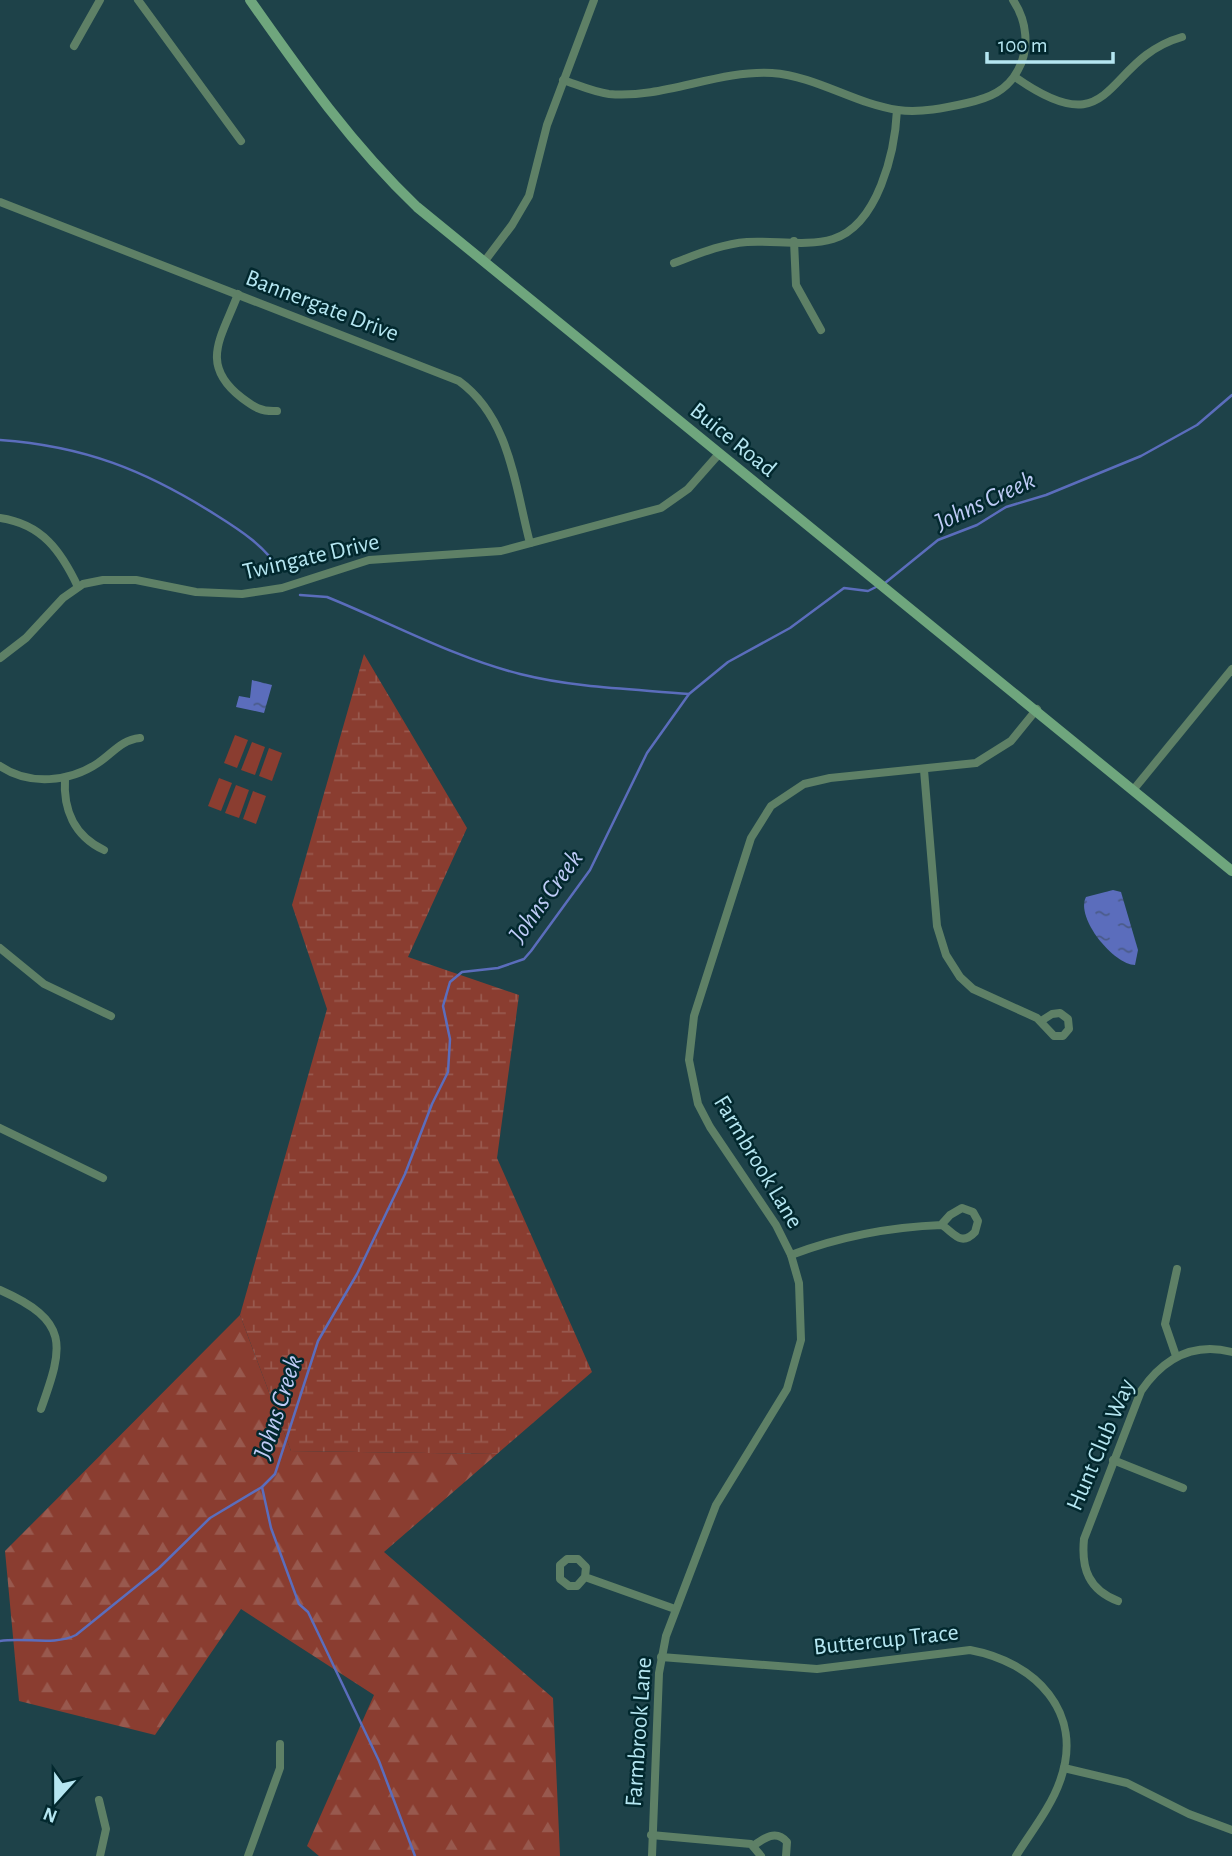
<svg xmlns="http://www.w3.org/2000/svg" width="1232" height="1856" viewBox="0 0 1232 1856" font-family="'Alegreya Sans',sans-serif">
  <defs>
    <pattern id="forest-firs" width="22" height="20" patternUnits="userSpaceOnUse" patternTransform="scale(1.75)"><rect width="22" height="20" fill="#8a3d30"/><path d="M5 1l3.5 6h-7zM16 11l3.5 6h-7z" fill="#98594e"/></pattern>
    <pattern id="wetland-marsh" width="20" height="14" patternUnits="userSpaceOnUse" patternTransform="scale(1.75)"><rect width="20" height="14" fill="#8a3d30"/><path d="M1 5h8M5 5V1M11 12h8M15 12V8" fill="none" stroke="#98594e"/></pattern>
    <pattern id="water-ripples" width="26" height="14" patternUnits="userSpaceOnUse" patternTransform="scale(1.75)"><rect width="26" height="14" fill="#5b6dbc"/><path d="M2 4q2-2 4 0t4 0M15 11q2-2 4 0t4 0" fill="none" stroke="#4a5b88"/></pattern>
  </defs>
  <rect width="100%" height="100%" fill="#1e4249"/>
  <!-- green -->
  <g fill="#8a3d30">
    <path d="M235,735L248,740L237,768L224,763Z"/>
    <path d="M252,742L265,747L255,775L241,770Z"/>
    <path d="M269,748L282,753L272,781L259,776Z"/>
    <path d="M219,778L232,783L221,811L208,806Z"/>
    <path d="M236,785L249,790L239,818L225,813Z"/>
    <path d="M253,791L266,796L256,824L243,819Z"/>
  </g>
  <!-- forest -->
  <path fill="url(#forest-firs)" d="M240,1315L291,1451L497,1454L384,1552L553,1698L560,1856H319L307,1846L374,1695L241,1609L155,1735L19,1701L5,1551Z"/>
  <!-- wetland -->
  <path fill="url(#wetland-marsh)" d="M364,654L467,828L408,957L519,995L497,1158L592,1372L497,1454L291,1451L240,1315L327,1009L292,905Z"/>
  <!-- water -->
  <g fill="url(#water-ripples)">
    <path d="M252,680L272,685L264,713L236,707L239,696L250,698Z"/>
    <path d="M1113,890L1121,892L1138,950L1135,965C1114,965 1075,918 1086,897Z"/>
  </g>
  <g fill="none" stroke-linecap="round" stroke-linejoin="round">
    <!-- stream -->
    <g stroke="#5b6dbc" stroke-width="2.5">
      <path d="M0,440C84,446 145,470 216,515C240,530 265,546 280,571"/>
      <path d="M885,583L938,540L977,525L1006,507L1046,495L1141,456L1197,425L1232,395"/>
      <path d="M300,595L327,597C389,622 455,658 520,674C576,688 632,689 689,694"/>
      <path d="M262,1487L271,1528L299,1604L308,1612L379,1761L415,1856"/>
      <path d="M0,1641C25,1637 54,1646 76,1635L159,1568L210,1518L262,1487L275,1474L318,1341L357,1274L405,1174L432,1104L448,1072L450,1039L443,1006L450,982L462,972L498,968L524,959L531,951L590,870L647,753L689,694L728,662L790,628L844,588L868,591L876,587"/>
    </g>
    <!-- street -->
    <g stroke="#5e8066" stroke-width="8">
      <path d="M138,0L241,141"/>
      <path d="M74,46L100,0"/>
      <path d="M1015,77C1117,149 1102,60 1182,37"/>
      <path d="M563,80C578,85 593,92 609,94C663,99 717,70 772,73C816,76 855,104 898,110C921,113 945,108 967,103C989,98 1007,91 1018,70C1030,48 1027,21 1013,0"/>
      <path d="M0,202L459,381C510,418 515,486 530,543"/>
      <path d="M794,241L796,285L821,330"/>
      <path d="M484,262L512,225L529,196L547,125L594,0"/>
      <path d="M674,263C698,254 721,244 747,242C774,240 807,247 833,239C878,225 895,152 897,110"/>
      <path d="M238,294C222,337 198,364 242,398C254,407 261,412 277,411"/>
      <path d="M0,518C42,524 61,551 78,587"/>
      <path d="M0,658L26,638L63,598L83,584L103,580H136L196,592L242,594L282,588L369,560L501,551L661,508L688,489L718,455"/>
      <path d="M0,766C29,786 70,782 98,763C113,753 121,740 140,738"/>
      <path d="M924,770L937,926L946,955L960,977L973,989L1037,1018L1054,1036H1063L1069,1029L1068,1019L1060,1013L1052,1014L1041,1021"/>
      <path d="M65,778C63,809 74,836 104,850"/>
      <path d="M1134,789L1232,669"/>
      <path d="M0,948L44,984L111,1016"/>
      <path d="M0,1128L103,1178"/>
      <path d="M791,1255C841,1236 889,1227 942,1225C954,1233 961,1247 975,1232L978,1221L973,1212L962,1208L950,1215L941,1225"/>
      <path d="M0,1290C70,1321 64,1345 41,1409"/>
      <path d="M1176,1356L1165,1324L1177,1269"/>
      <path d="M1113,1460L1183,1488"/>
      <path d="M585,1577L586,1567L578,1559H567L560,1565V1579L569,1586H577L585,1577L675,1609"/>
      <path d="M1118,1601C1089,1590 1081,1569 1084,1539L1141,1391C1163,1359 1193,1342 1232,1352"/>
      <path d="M661,1657L817,1669L970,1650C1035,1662 1085,1712 1060,1781C1051,1807 1031,1832 1016,1856"/>
      <path d="M1064,1768L1127,1783L1189,1814L1232,1830"/>
      <path d="M99,1800L106,1829L100,1856"/>
      <path d="M651,1835L751,1844L761,1856"/>
      <path d="M753,1846C764,1838 776,1829 787,1842L786,1856"/>
      <path d="M248,1856L280,1768V1744"/>
      <path d="M652,1856L659,1673L666,1636L716,1505L787,1389L801,1340L799,1283L791,1255L776,1225L710,1127L698,1104L689,1060L694,1016L751,838L771,806L804,784L830,778L976,763L1011,741L1037,709"/>
    </g>
    <!-- secondary -->
    <path stroke="#6fa67d" stroke-width="10" d="M250,0C302,74 351,144 417,207L1232,871"/>
  </g>
  <g text-anchor="middle" dominant-baseline="central" stroke-width="5" stroke-linejoin="round" paint-order="stroke">
    <!-- street labels -->
    <g font-size="24" fill="#b5e6f1" stroke="#02282e">
      <text transform="translate(322 306) rotate(21)">Bannergate Drive</text>
      <text transform="translate(733 440) rotate(39)">Buice Road</text>
      <text transform="translate(311 557) rotate(-13)">Twingate Drive</text>
      <text transform="translate(758 1162) rotate(59)">Farmbrook Lane</text>
      <text transform="translate(1101 1445) rotate(-67)">Hunt Club Way</text>
      <text transform="translate(886 1640) rotate(-6)">Buttercup Trace</text>
      <text transform="translate(639 1732) rotate(-86)">Farmbrook Lane</text>
    </g>
    <!-- water labels -->
    <g font-size="26" font-style="italic" fill="#becbf6" stroke="#02282e">
      <text transform="translate(985 501) rotate(-25)">Johns Creek</text>
      <text transform="translate(546 896) rotate(-54)">Johns Creek</text>
      <text transform="translate(278 1407) rotate(-72)">Johns Creek</text>
    </g>
  </g>
  <!-- north arrow -->
  <g transform="translate(56 1800) rotate(201)" stroke="#02282e" stroke-width="5" paint-order="stroke">
  <path d="M0-5L12 26L0 18L-12 26Z" fill="#b5e6f1"/>
  <text y="-10" font-size="19" font-weight="bold" text-anchor="middle" fill="#b5e6f1">N</text>
  </g>
  <!-- scale -->
  <path d="M987 52v10h126v-10" fill="none" stroke="#b5e6f1" stroke-width="3.5"/>
  <text x="998" y="52" font-size="21" fill="#b5e6f1" stroke="#02282e" stroke-width="5" paint-order="stroke">100 m</text>
</svg>
